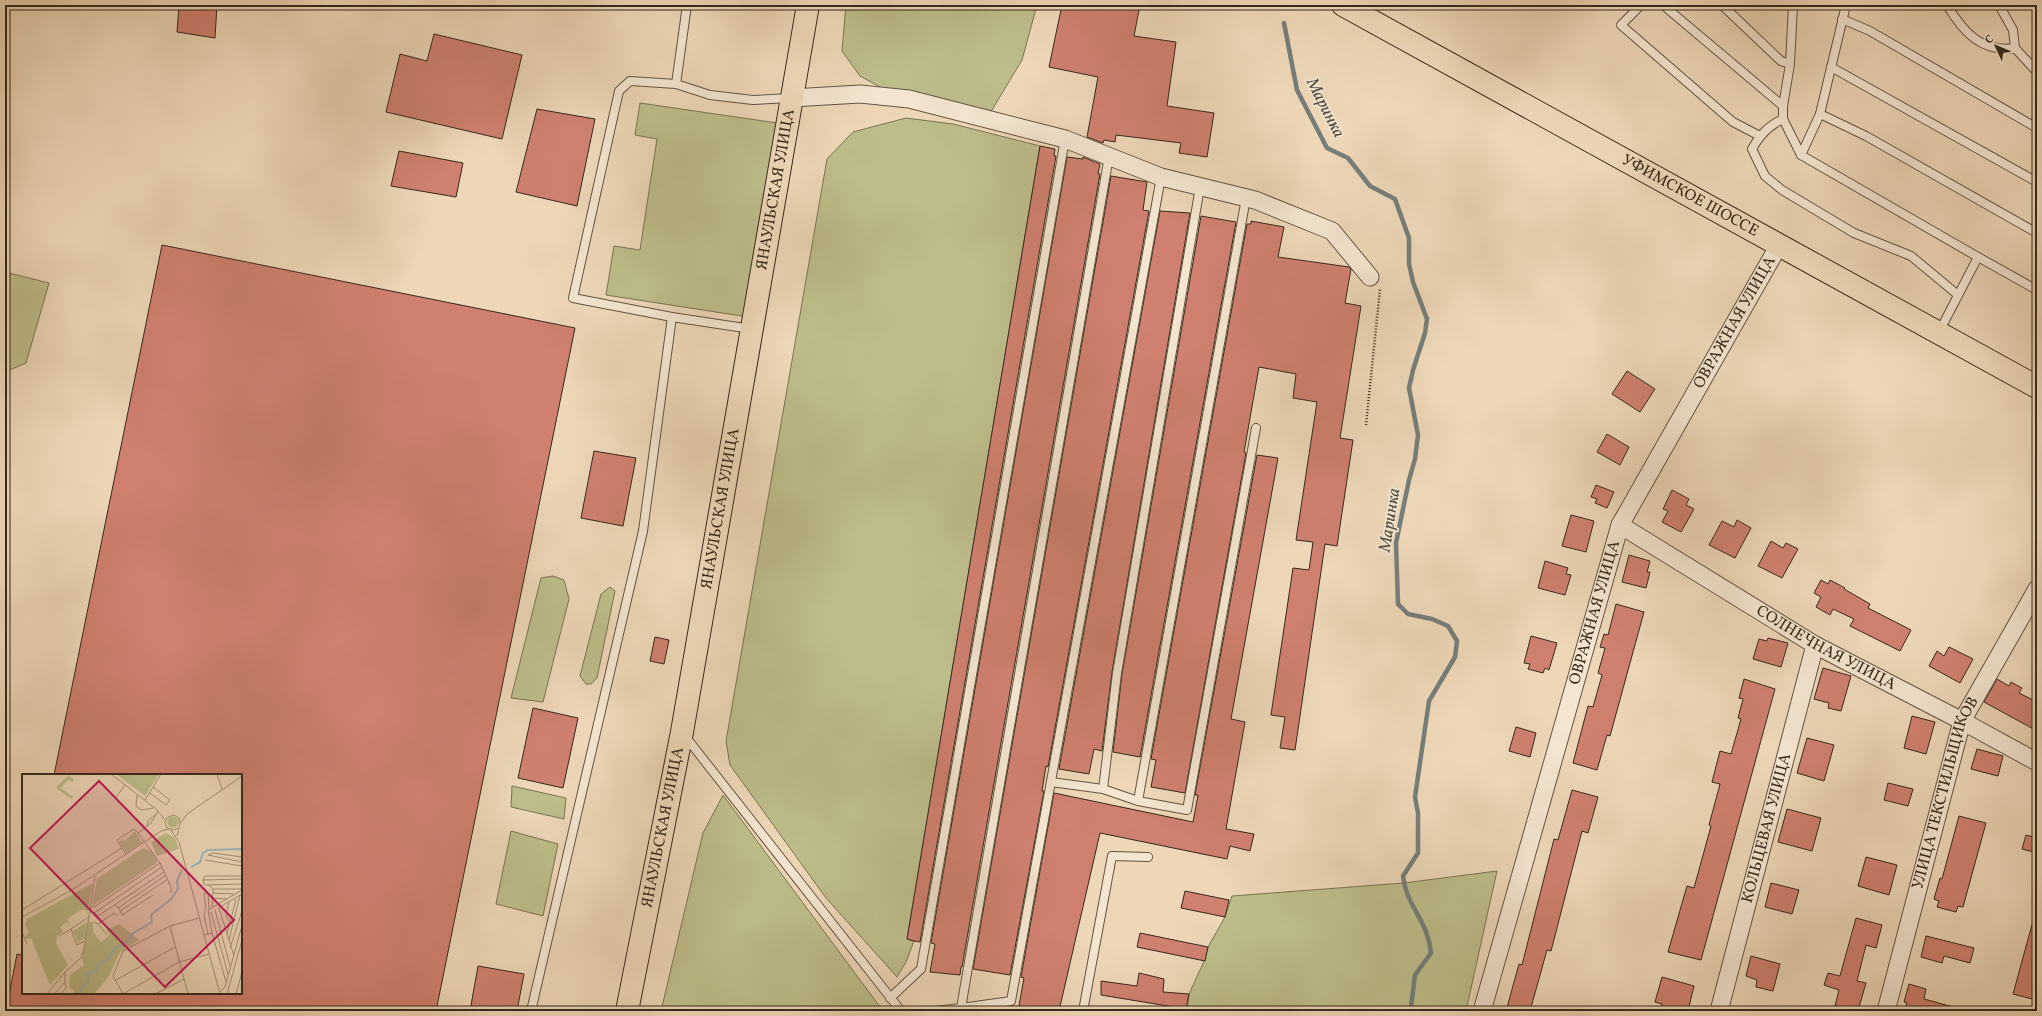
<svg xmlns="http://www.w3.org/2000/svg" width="2042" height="1016" viewBox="0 0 2042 1016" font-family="Vollkorn,serif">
  <rect width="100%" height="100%" fill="#edd7b7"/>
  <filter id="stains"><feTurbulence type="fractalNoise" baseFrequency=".005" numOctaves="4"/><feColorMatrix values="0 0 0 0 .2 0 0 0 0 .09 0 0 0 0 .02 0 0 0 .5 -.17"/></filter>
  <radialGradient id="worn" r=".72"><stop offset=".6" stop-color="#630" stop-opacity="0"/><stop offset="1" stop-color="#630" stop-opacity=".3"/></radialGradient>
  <!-- green -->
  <g fill="#bdbd8a" stroke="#7a7352">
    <path d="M846,5H1037L1022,60L989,115L889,92L860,76L842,51Z"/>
    <path d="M640,103L777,123L748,317L606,295L614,246L640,250L657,139L635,135Z"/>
    <path d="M906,118L953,124L1040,146L907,939L914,941L906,962L897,977L826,898L730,765L726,741L827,159L853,132Z"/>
    <path d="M5,272L49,283L26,363L5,372Z"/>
    <path d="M553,576L564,580L569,599L543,702L511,698L541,578Z"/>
    <path d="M610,587L615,591L597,678L591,684H586L580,676L601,594Z"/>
    <path d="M512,786L566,798L564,819L511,807Z"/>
    <path d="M723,795L883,1011H661L703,833Z"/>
    <path d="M511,831L558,844L543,916L496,904Z"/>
    <path d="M1497,871L1466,1011H1187L1189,994L1205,959L1208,947L1225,917L1232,896L1404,883Z"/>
  </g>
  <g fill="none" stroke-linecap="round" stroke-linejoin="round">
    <!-- stream -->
    <path stroke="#767e7a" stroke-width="4.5" d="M1284,23L1297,90L1327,148L1348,158L1370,186L1395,199L1409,238V264L1413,282L1427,319L1425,333L1413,370L1409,388L1418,435L1415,459L1409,480L1396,543L1398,604L1408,614L1432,619L1448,626L1457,641L1455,657L1429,701L1415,797L1418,813V853L1403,876C1406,906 1428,920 1431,953L1415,975L1411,1007L1408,1011"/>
  </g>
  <!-- building -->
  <g fill="#cf806f" stroke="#362919">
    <path d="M179,5H217L215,38L177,32Z"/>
    <path d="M1062,5H1140L1134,36L1176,42L1167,106L1214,113L1207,157L1179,153L1181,143L1116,135L1115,142L1104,140L1103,143L1087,137L1098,77L1049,67Z"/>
    <path d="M434,34L522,55L502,139L386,112L400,54L427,61Z"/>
    <path d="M537,109L595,119L577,206L516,192Z"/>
    <path d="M1040,146L1055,149L1054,156H1056L920,942L914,941L907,939Z"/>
    <path d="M399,151L463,163L456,197L391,186Z"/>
    <path d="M1067,157L1083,159V157L1100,164L1098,174H1100L962,967H961L960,975L930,972L935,944L931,943Z"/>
    <path d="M1111,176L1147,182L1143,210L1149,211L1048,767L1046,766L1042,791H1044L1010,975L973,969Z"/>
    <path d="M1160,211L1190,213L1112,672L1102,751L1094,749L1089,774L1059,769Z"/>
    <path d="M1201,216L1236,222L1140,757L1113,752L1122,674Z"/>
    <path d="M1251,221L1284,227L1278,257L1349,267L1351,269L1345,303L1361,306L1340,438L1353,440L1337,546L1325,544L1295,750L1280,748L1285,717L1271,715L1293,568L1309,570L1313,542L1296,540L1317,402L1293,398L1296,374L1259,367L1244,452L1246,453L1185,793L1151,787L1156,760L1151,759L1247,224H1251Z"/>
    <path d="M162,245L575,328L436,1011H6L17,954L23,955V993H241V775H54Z"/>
    <path d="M1627,371L1655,389L1640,412L1612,394Z"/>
    <path d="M1607,434L1629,447L1620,465L1597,452Z"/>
    <path d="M594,451L636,458L623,526L581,518Z"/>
    <path d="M1257,455L1278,458L1231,719L1245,722L1226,829L1254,834L1250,851L1230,846L1227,859L1100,833L1059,1011H1018L1024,978L1021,977L1054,793L1193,822L1198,795H1195Z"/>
    <path d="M1596,485L1614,492L1607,508L1595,503L1597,499L1591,497Z"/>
    <path d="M1672,490L1689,499L1686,505L1694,509L1681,532L1662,522L1668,511L1663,509Z"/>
    <path d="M1571,515L1594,521L1586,552L1562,546Z"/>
    <path d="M1737,520L1751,528L1735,558L1709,545L1722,521L1734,527Z"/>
    <path d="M1771,541L1783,548L1786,543L1798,549L1782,578L1758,566Z"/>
    <path d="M1629,555L1650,561L1647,572H1650L1646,588L1622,582Z"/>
    <path d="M1545,561L1568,568L1566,574L1571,575L1565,595L1538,588Z"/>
    <path d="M1821,580L1828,584L1830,580L1845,588L1844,589L1870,604L1868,608L1911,630L1900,651L1850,626L1854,619L1833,609L1830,615L1816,607L1821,597L1814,593Z"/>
    <path d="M1616,604L1644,612L1610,736L1607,735L1597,770L1573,763L1588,706L1593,707L1602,675L1598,673L1605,648L1600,647L1604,634L1608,635Z"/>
    <path d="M1531,636L1557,643L1549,670L1545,668L1543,673L1528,669L1530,664L1524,663Z"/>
    <path d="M655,637L669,640L664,664L650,661Z"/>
    <path d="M1768,638L1788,643L1781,667L1753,659L1759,639L1767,641Z"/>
    <path d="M1949,647L1973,659L1960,683L1929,666L1937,651L1944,656Z"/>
    <path d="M1823,668L1851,676L1841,711L1828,708L1829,703L1814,699Z"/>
    <path d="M1744,679L1775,689L1701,960L1668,952L1687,886L1694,888L1711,826L1709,825L1720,784L1712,782L1720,751L1731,754L1741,719L1738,718L1743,699L1739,698Z"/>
    <path d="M1997,679L2009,686L2011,682L2022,688L2019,693L2037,702V731L1984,702Z"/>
    <path d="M533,708L578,718L563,788L518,778Z"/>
    <path d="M1912,716L1935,722L1926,754L1904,748Z"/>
    <path d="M1516,727L1536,733L1530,757L1509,751Z"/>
    <path d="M1807,738L1834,745L1824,781L1797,773Z"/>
    <path d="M1977,749L2003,756L1998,776L1971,769Z"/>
    <path d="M1888,783L1913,789L1908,806L1884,800Z"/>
    <path d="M1572,790L1598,797L1588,833L1582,831L1551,951L1547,950L1530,1011H1506L1519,964L1522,965L1554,839L1558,840Z"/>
    <path d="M1787,809L1821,818L1812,851L1778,842Z"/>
    <path d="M1959,816L1986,823L1963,907L1958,906L1956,912L1937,907L1939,901L1934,899L1940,878L1942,879Z"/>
    <path d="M2026,835L2037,838V853L2022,849Z"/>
    <path d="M1866,857L1897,865L1889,895L1858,886Z"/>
    <path d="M1771,883L1799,890L1792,914L1765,907Z"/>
    <path d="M1185,891L1229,900L1225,917L1181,908Z"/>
    <path d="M1856,918L1882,925L1876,948L1866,945L1857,981L1866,983L1858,1011H1843L1844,1008L1835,1006L1839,990L1824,985L1828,973L1840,976Z"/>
    <path d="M2033,921H2037V990L2035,989L2032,999L2013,994Z"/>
    <path d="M1140,933L1208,947L1205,961L1137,947Z"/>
    <path d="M1926,936L1974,948L1970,963L1944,956L1942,963L1921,957Z"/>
    <path d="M1751,956L1780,964L1773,991L1756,987L1757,980L1746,976Z"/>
    <path d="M478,966L524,974L517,1011H470Z"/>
    <path d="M1139,973L1164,979L1163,992L1189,994L1186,1009L1101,995V981L1137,986Z"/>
    <path d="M1662,977L1694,986L1688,1011H1660L1662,1004L1655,1002Z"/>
    <path d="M1909,984L1926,989L1924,999L1953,1007L1952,1011H1905L1907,1003L1904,1002Z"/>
  </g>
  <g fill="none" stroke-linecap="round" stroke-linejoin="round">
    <!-- service casing -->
    <g stroke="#645440" stroke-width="10">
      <g id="service">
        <path d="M687,5L676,84L710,95L753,100L790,98"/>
        <path d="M1641,5L1621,25L1733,122L1760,136"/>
        <path d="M1663,5L1783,106"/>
        <path d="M1722,5L1781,61L1790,64"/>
        <path d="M1793,5L1790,64L1783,106V119L1801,155L1978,257"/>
        <path d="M1947,5C1963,32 1982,53 2015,48"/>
        <path d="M1999,5L2013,30L2015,48L2037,72"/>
        <path d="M1842,19L1870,31L2037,128"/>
        <path d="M1831,67L2037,182"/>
        <path d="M1820,114L1866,136L2037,233"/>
        <path d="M1783,119C1768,126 1760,135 1752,149L1765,176L1782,190L1854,233L1911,256L1958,295"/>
        <path d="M1801,155L1820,114L1846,5"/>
        <path d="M672,317L573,298L619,91L630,81L676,84"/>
        <path d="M1939,332L1978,257L2037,290"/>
        <path d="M685,736L901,1011"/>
        <path d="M1051,782L1103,789L1117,673L1200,187"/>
        <path d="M1103,789L1138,801L1246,198"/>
        <path d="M1138,801L1187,810L1256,428"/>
        <path d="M890,998L921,969L1065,139"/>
        <path d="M961,1008L1011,1001L1161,177"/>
        <path d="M531,1011L643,531L672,317L751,329"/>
        <path d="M935,1011L961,1008L1109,156"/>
        <path d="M1083,1011L1112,856L1148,857"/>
      </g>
    </g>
    <!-- minor casing -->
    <g stroke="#645440" stroke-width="19">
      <g id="minor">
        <path d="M792,98L860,94L909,99L1065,139L1161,177L1255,200L1332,231L1370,277"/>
        <path id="s1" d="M1620,525L1815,645L1962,721L2037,762"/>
        <path id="s2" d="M1482,1011L1620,525L1779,245"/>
        <path id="s3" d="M1719,1011L1815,645"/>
        <path id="s4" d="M1886,1011L1962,721L2037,589"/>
      </g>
    </g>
    <!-- primary casing -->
    <g stroke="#362919" stroke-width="24">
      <g id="primary">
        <path id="s5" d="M1343,5L2037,387"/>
        <path id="s6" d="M627,1011L682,732L808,5"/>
      </g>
    </g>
    <!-- path -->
    <path stroke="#362919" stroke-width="2.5" stroke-dasharray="1 2" stroke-linecap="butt" d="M1366,425L1380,289"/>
    <!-- service -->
    <use href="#service" stroke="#f3e5d0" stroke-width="8"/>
    <!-- minor -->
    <use href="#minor" stroke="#f3e5d0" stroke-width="17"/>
    <!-- primary -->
    <use href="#primary" stroke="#edd7b7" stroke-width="22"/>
  </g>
  <g text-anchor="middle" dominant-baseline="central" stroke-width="3.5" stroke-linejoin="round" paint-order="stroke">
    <!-- street labels -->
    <g font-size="16" fill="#362919" stroke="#f3e5d0">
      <text stroke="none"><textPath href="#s6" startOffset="835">ЯНАУЛЬСКАЯ УЛИЦА</textPath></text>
      <text stroke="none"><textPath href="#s5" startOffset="396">УФИМСКОЕ ШОССЕ</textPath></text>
      <text stroke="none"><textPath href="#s2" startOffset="738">ОВРАЖНАЯ УЛИЦА</textPath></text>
      <text stroke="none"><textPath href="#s6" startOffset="511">ЯНАУЛЬСКАЯ УЛИЦА</textPath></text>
      <text stroke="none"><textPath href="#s2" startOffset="414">ОВРАЖНАЯ УЛИЦА</textPath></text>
      <text stroke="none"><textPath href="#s1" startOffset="240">СОЛНЕЧНАЯ УЛИЦА</textPath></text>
      <text stroke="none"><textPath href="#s4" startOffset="226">УЛИЦА ТЕКСТИЛЬЩИКОВ</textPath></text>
      <text stroke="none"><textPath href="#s6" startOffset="187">ЯНАУЛЬСКАЯ УЛИЦА</textPath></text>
      <text stroke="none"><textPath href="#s3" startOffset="189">КОЛЬЦЕВАЯ УЛИЦА</textPath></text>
    </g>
    <!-- water labels -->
    <g font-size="17" font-style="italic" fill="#504c42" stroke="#f3e5d0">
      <text transform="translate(1325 108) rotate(63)">Маринка</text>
      <text transform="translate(1390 520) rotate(-81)">Маринка</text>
    </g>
  </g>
  <!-- overview -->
  <g transform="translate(22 774)">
    <rect width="220" height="220" fill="#edd7b7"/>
    <path d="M94,0H137L123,22ZM47,1L52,6L51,8L46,6L39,14L51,23L50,25L35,15V12ZM145.5 48a5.5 5.5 0 1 1 11 0a5.5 5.5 0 1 1-11 0ZM113,57L120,68L105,79L97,68L101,65L103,67ZM144,59L153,64L157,75L135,82L129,68ZM121,74L129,77L136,88L70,132L75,105ZM71,109L65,141L64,136H59L45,145L49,153L45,148L38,153L41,158L35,162L34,169L46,191L28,211L9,164L4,165L3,162L7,159L3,151L5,145ZM65,148L63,164L56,169L51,157ZM67,148H71V158L79,168L88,161L84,156L97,150L117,166L98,178L87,202L72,220H50L52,217L47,213L48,201L62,191L60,185Z" fill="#bdbd8a"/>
    <path fill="none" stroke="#a0b6bb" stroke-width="2" d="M169,93L178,88L181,79L186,76L220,75M59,220L58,216L66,208L65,200L74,197L75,192L87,184L93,174L107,167L110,160L130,148L129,141L149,125L156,115L155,107L160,96"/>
    <path fill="none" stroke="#a49178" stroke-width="1" d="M89,0L134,35L143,46M195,0L200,15M128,19L144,31L148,26L131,13M115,21L114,32L119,36L131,34M94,23L103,11M123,26L139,0M136,37L129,49L116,59L138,89L149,113V119M158,50L165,40L220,2M125,52L126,47L133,41M149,56L157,68L198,220M155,62L158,50L157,44L152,41L146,43L143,48L145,54L152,56L156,54M100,74L95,66L112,55L116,59M220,83L191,79L186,81L220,88M183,86L220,92M181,106L183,102H220M181,106L182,111L220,110M181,106L220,105M187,111L191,115L190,133M191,115H220M191,119L212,120M190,124L205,125M93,130L96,134L144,101M68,133H72L138,89M96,134L98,137L146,105M196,134L220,120M197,134L212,182M68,135L72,139L140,93M0,136L100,74L104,80M183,136L182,141L186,160M184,136L182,119H186L187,135M193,136L208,192M98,137L100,141L131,121M189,138L206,200M72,139L76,142L142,98M0,143L48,117L139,57L147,55M67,143L73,102M207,147L204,142L207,128M72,148L76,150L85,161M76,150L92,139L95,142M148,152L166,220M0,158L5,170M190,159L186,136L220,116M205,160L214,125M182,161L190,159L204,208M37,162L49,155M207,166L218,121M208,174L220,137M43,198L59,184L62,174L67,143L49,155L55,171L63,167M94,206L153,173M198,218L203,213L220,151M25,220L43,198V208L32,220M39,220L44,214L43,208M101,220L91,202L101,177L148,152L177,144M101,220L157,188L187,180M133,220L162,205M205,220L220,166M214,220L220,198"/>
    <path fill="#c2185b" fill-opacity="0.15" stroke="#c2185b" stroke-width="2" d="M77,7L212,146L143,213L8,74Z"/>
    <rect width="220" height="220" fill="none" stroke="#362919" stroke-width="2"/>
  </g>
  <!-- margin -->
  <rect width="2042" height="1016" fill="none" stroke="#edd7b7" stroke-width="20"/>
  <rect x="6" y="6" width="2030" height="1004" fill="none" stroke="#362919" stroke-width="2"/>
  <rect x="10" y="10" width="2022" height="996" fill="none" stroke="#362919"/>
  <!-- north arrow -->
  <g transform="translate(1996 46) rotate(314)" stroke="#f3e5d0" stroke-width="3" paint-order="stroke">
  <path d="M0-3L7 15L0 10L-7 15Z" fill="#362919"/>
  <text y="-6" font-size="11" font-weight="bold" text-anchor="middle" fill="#362919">С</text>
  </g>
  <rect width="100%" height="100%" filter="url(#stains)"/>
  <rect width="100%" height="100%" fill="url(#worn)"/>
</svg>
